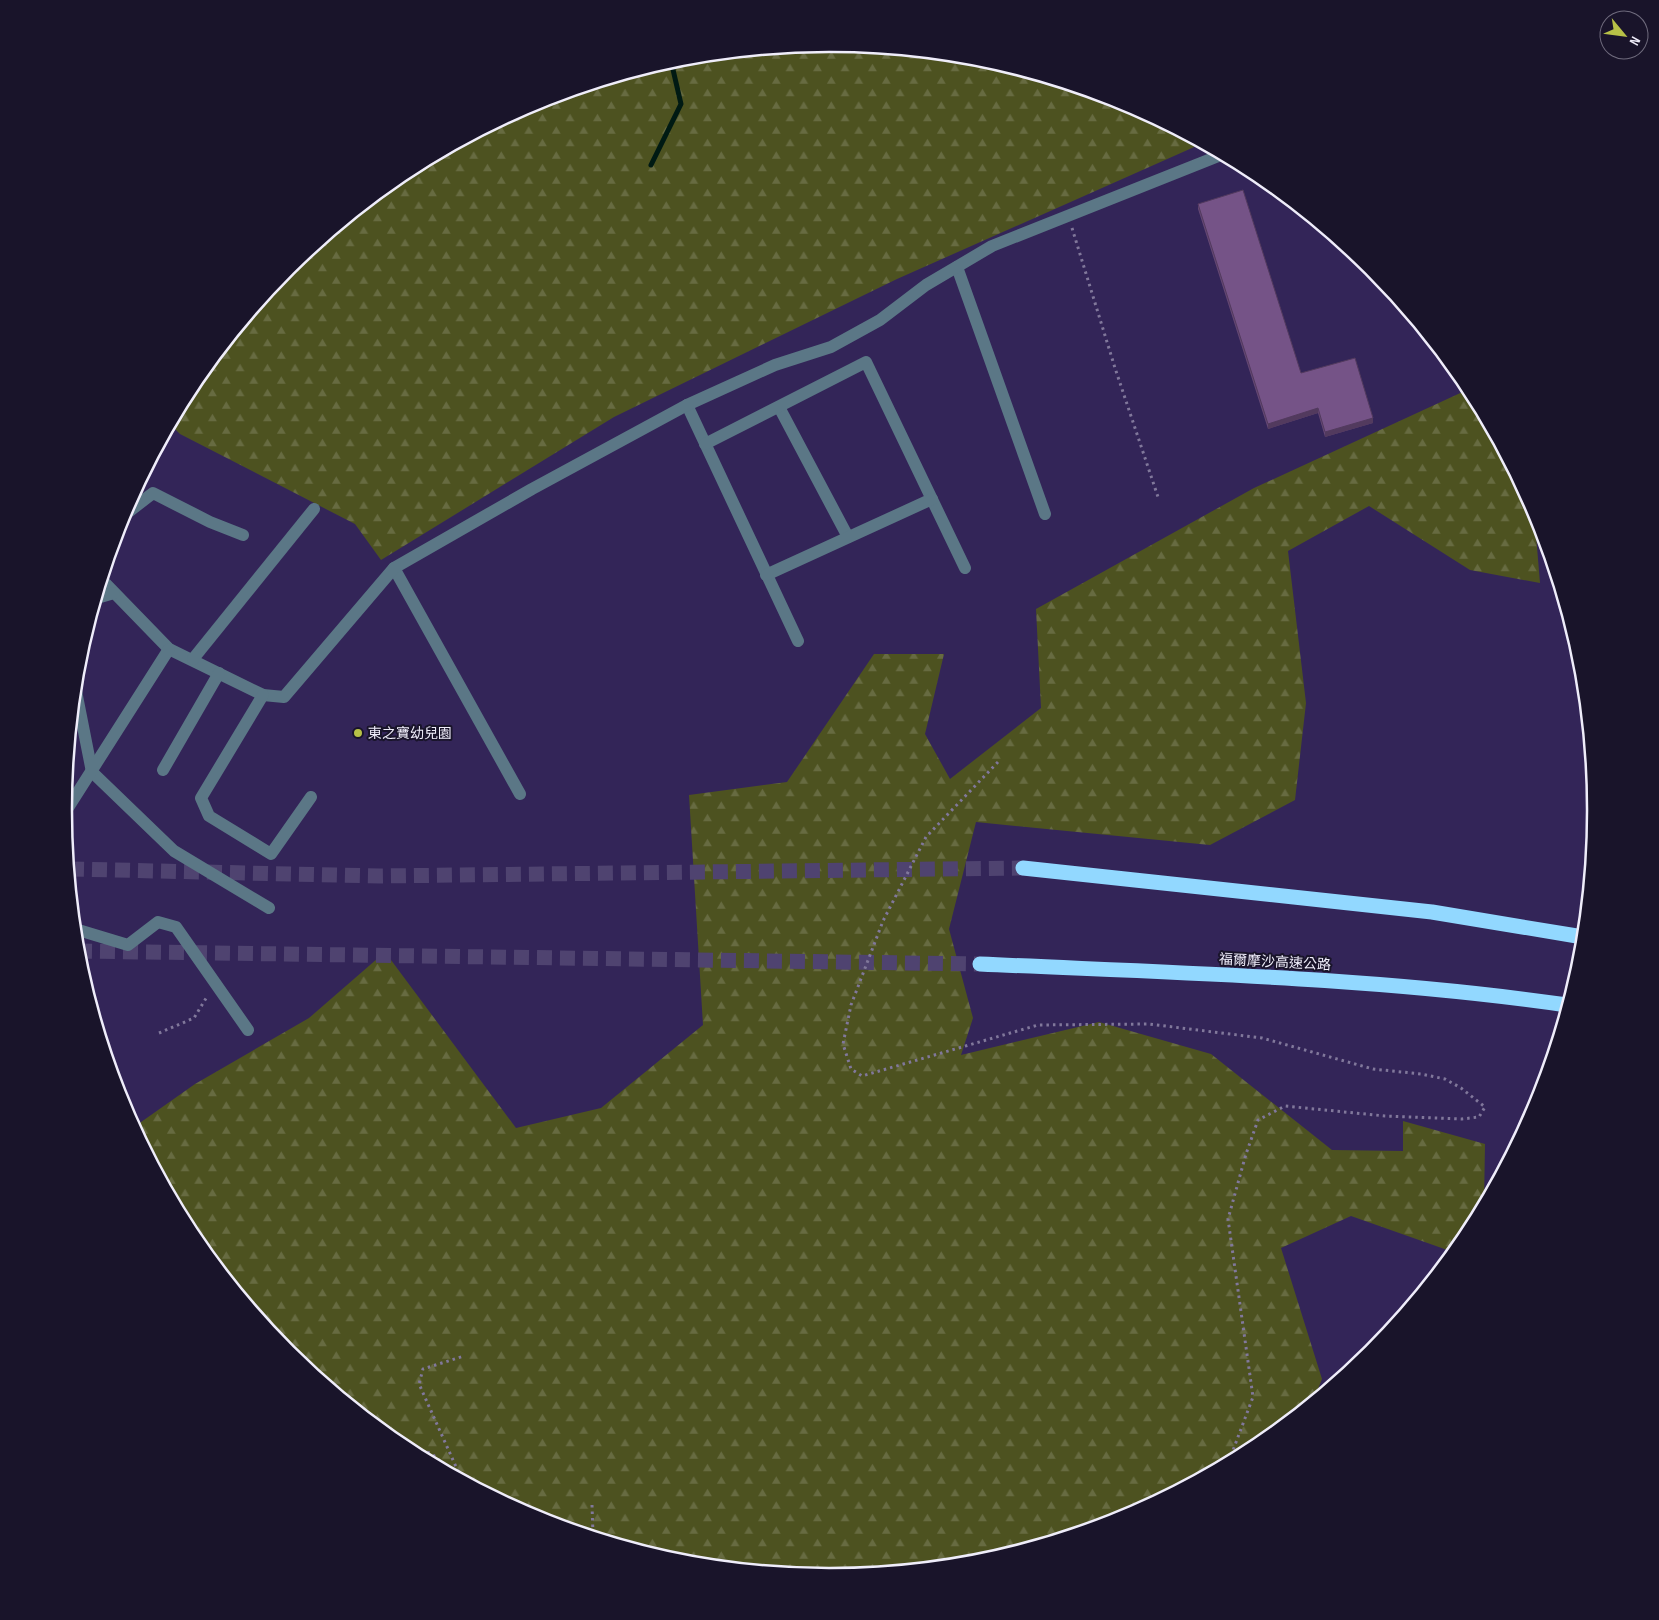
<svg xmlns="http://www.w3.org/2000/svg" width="1659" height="1620" viewBox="0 0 1659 1620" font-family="'Sofia Sans Condensed','Noto Sans TC',sans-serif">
  <defs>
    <pattern id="forest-firs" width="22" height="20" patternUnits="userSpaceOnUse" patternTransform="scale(1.25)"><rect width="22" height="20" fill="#4d5220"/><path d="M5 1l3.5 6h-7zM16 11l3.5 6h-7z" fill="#676b41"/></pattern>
  </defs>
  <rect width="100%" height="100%" fill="#332558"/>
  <!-- forest -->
  <g fill="url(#forest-firs)">
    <path d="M830,44L979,59L1123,102L1201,144L897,279L614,417L381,560L355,524L180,434L171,425L193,384L288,268L404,173L537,102L680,58Z"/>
    <path d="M1469,389L1534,511L1540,583L1470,570L1369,506L1288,551L1306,703L1295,800L1210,845L976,822L949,929L973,1018L961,1055L1099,1022L1211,1054L1332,1150L1403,1151V1121L1485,1144L1484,1203L1466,1236L1453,1252L1351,1216L1281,1248L1322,1379L1314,1399L1255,1447L1122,1518L979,1562L830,1576L680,1561L536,1518L404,1447L287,1352L192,1235L134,1127L195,1084L309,1018L385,952L516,1128L601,1108L703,1025L689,795L787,782L874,654H944L925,734L950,779L1041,708L1036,609L1254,488Z"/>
  </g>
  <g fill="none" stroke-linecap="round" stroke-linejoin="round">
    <!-- stream -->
    <path stroke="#001a13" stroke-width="5" d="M651,165L681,104L671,61"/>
    <!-- highway-tunnel -->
    <g stroke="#4f4370" stroke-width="15" stroke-dasharray="15 8" stroke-linecap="butt">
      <path d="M69,869L380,876L1023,868"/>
      <path d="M77,951L980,964"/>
    </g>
    <!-- path -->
    <g stroke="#81789b" stroke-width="3" stroke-dasharray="2.5 4" stroke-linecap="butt">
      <path d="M391,183L393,184"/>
      <path d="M1072,228L1115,368L1158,497"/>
      <path d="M998,762L926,837L883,921L851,1005L843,1044L851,1069L862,1076L1038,1025L1149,1024L1262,1038L1373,1069L1421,1074L1445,1079L1461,1088L1485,1107L1479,1117L1462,1119L1385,1116L1285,1106L1258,1120L1246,1154L1228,1219L1253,1397L1229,1461"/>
      <path d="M159,1033L194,1018L208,995"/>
      <path d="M133,1124L136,1126L139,1135"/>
      <path d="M408,1449L431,1453L456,1475"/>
      <path d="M461,1478L419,1384L423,1369L464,1356"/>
      <path d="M592,1505L593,1535"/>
    </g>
    <!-- minor -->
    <g stroke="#5b7786" stroke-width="12">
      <path d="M957,267L1045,514"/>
      <path d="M687,405L798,641"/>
      <path d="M779,407L848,537"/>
      <path d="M705,444L866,362L965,568"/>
      <path d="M122,517L153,493L210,522L243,535"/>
      <path d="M394,568L520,794"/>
      <path d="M766,575L932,499"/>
      <path d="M102,580L169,649L263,695L284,697L394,568L532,489L687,405L775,365L831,347L880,320L926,285L992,246L1221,155"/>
      <path d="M97,598L114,593"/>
      <path d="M193,659L314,509"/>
      <path d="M75,686L92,772L174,851L269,908"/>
      <path d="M263,695L201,798L209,816L271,854L311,797"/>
      <path d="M163,770L219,673"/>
      <path d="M64,814L169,649"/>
      <path d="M75,929L128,945L158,922L176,927L248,1030"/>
    </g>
    <!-- highway -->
    <g stroke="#92d8ff" stroke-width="15">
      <path d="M1023,868L1432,912L1583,937"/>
      <path d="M980,964C1176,973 1373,977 1567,1005"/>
    </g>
  </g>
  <!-- wall -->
  <path fill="#654774" d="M1198,204L1301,373L1373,423L1325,437L1318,413L1268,429L1198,209Z"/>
  <!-- shaded-wall -->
  <g fill="#523a5e">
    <path d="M1318,408V413L1268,429V424Z"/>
    <path d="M1373,418V423L1325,437V432Z"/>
  </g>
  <!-- building -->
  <path fill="#755387" stroke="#523a5e" d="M1243,190L1301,373L1355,358L1373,418L1325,432L1318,408L1268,424L1198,204Z"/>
  <!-- markers -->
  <circle fill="#b7c147" stroke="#19142a" stroke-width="2" cx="358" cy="733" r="5"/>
  <g text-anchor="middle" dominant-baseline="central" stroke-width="4" stroke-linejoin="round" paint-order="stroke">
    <!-- poi labels -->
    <g font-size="14" fill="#efedfa" stroke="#19142a" text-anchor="start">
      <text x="368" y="733">東之寶幼兒園</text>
    </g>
    <!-- street labels -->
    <g font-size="14" fill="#efedfa" stroke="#19142a">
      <text transform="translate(1275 962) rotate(3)">福爾摩沙高速公路</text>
    </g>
  </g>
  <!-- crop -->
  <path d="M0 0H1659V1620H0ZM829 52H830A757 757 0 0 1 1587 809V811A757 757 0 0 1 830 1568H829A757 757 0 0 1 72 811V809A757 757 0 0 1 829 52Z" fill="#19142a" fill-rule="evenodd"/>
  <path fill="none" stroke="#efedfa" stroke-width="2.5" d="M829 52H830A757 757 0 0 1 1587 809V811A757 757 0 0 1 830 1568H829A757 757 0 0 1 72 811V809A757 757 0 0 1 829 52Z"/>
  <!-- north arrow -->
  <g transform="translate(1624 35) rotate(119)"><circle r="24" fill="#19142a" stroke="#6f6b7d"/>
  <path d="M0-4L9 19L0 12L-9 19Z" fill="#b7c147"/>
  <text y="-8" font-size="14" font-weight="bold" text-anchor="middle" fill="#efedfa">N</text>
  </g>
</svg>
